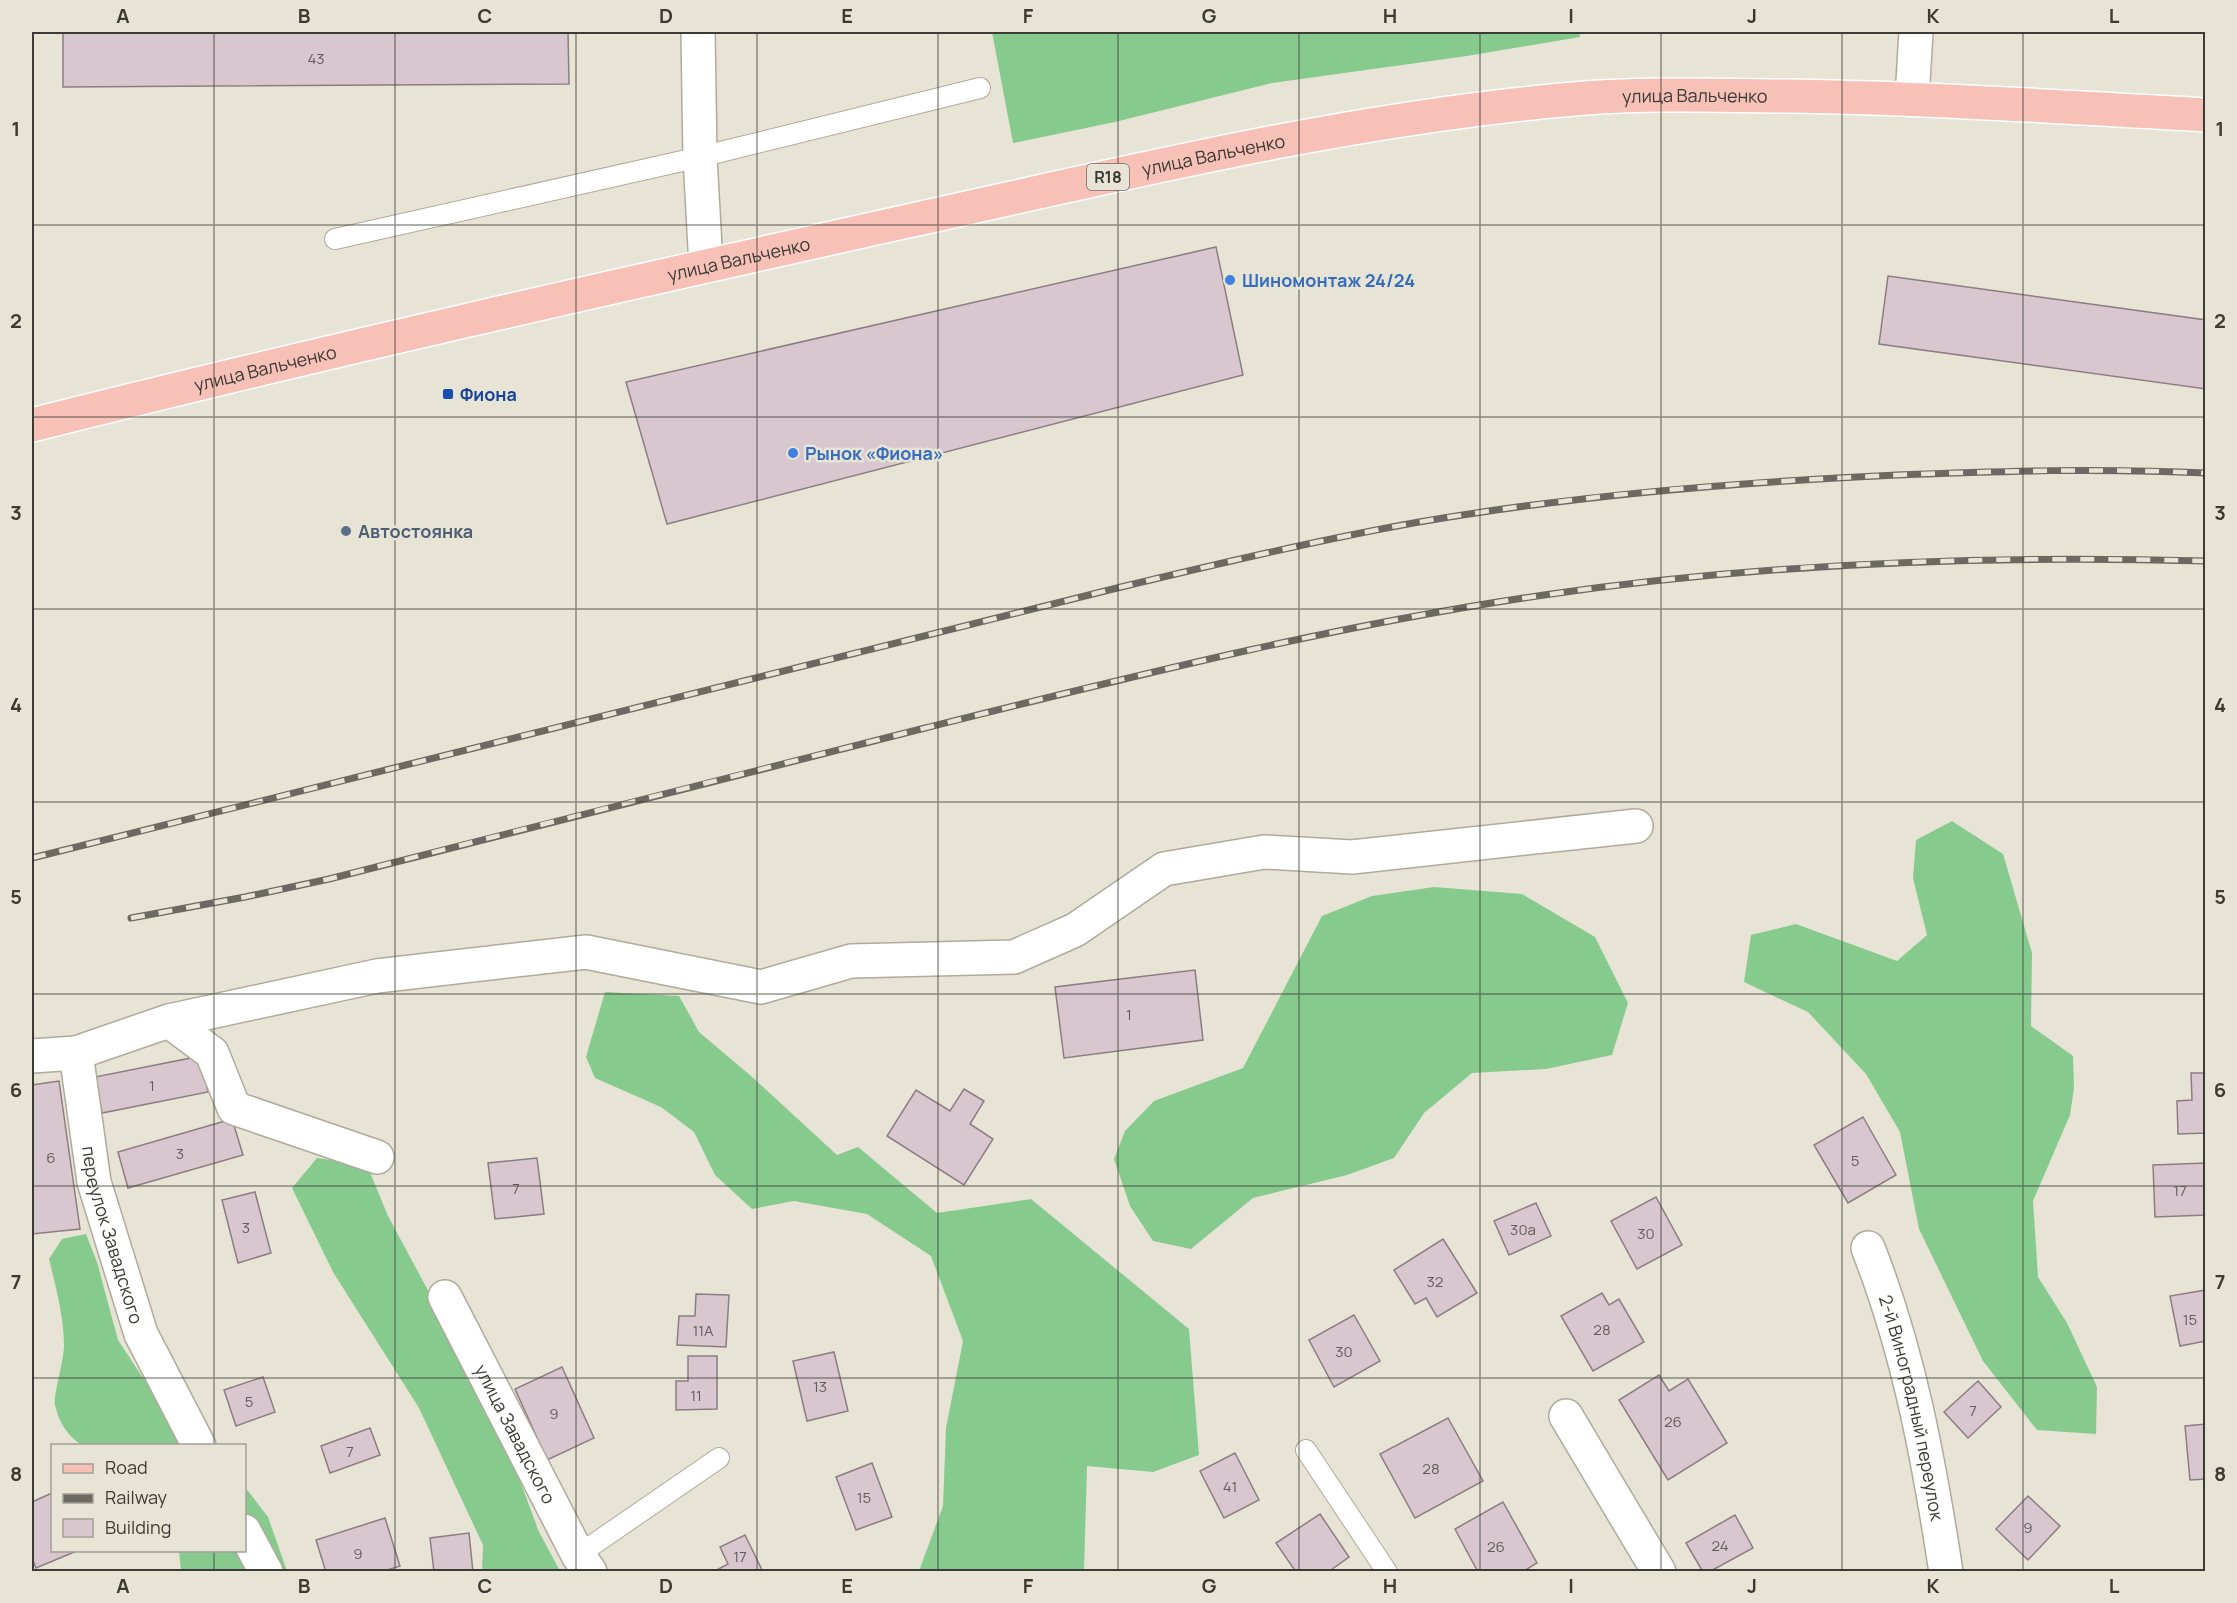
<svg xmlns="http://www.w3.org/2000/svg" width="2237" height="1603" viewBox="0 0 2237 1603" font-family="Manrope,sans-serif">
  <rect width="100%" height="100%" fill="#e7e4d5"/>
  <!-- forest -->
  <g fill="#87ca8e">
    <path d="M992,32H1580V37L1467,56L1272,83L1115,122L1013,143Z"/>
    <path d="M1952,821L2003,854L2032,953L2031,1026L2073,1056L2074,1088L2070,1115L2033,1201L2038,1277L2067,1323L2097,1387L2096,1434L2037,1430L1983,1361L1919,1229L1900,1132L1866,1074L1808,1012L1744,982L1751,935L1796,924L1897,961L1927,935L1913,878L1916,840Z"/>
    <path d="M1434,887L1522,894L1595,937L1628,1003L1612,1055L1546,1069L1472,1073L1424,1113L1394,1158L1347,1175L1253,1198L1191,1249L1153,1241L1130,1206L1114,1159L1125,1131L1154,1101L1243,1068L1322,916L1372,896Z"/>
    <path d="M605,992L679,996L699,1032L751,1076L837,1155L858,1147L937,1213L1031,1199L1189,1329L1199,1455L1153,1472L1087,1466L1084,1571H919L943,1506L946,1428L963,1341L931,1256L867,1214L794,1201L752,1209L715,1175L694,1132L661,1107L595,1078L586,1057Z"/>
    <path d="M317,1158L367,1165L388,1216L497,1419L539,1532L560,1571H482L483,1545L419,1408L333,1272L292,1188Z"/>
    <path d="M86,1234L97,1262L118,1340L143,1378L178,1403L214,1445H82C67,1436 59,1422 55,1405C53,1396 64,1360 64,1346C64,1317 56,1288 49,1259L62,1239Z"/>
    <path d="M245,1487L268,1517L287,1571H181L179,1551L244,1550Z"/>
  </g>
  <!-- building -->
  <g fill="#d8c7ce" stroke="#8c7d84" stroke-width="1.5">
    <path d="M63,32H568L569,84L63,87Z"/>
    <path d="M1216,247L1243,375L667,524L626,382Z"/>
    <path d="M1888,276L2206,320V389L1879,344Z"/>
    <path d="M1195,970L1203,1040L1064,1058L1055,987Z"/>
    <path d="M201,1056L208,1092L102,1113L95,1077Z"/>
    <path d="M2191,1073H2206V1133L2178,1134L2177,1101L2192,1100Z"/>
    <path d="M59,1081L80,1229L32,1234V1085Z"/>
    <path d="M964,1089L984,1101L970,1124L993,1139L964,1185L887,1136L916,1090L950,1111Z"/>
    <path d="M1863,1117L1896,1175L1848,1203L1814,1145Z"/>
    <path d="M232,1119L243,1155L128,1188L118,1152Z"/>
    <path d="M537,1158L544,1214L495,1219L488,1163Z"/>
    <path d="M2206,1163V1215L2155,1217L2153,1165Z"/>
    <path d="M255,1192L271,1253L238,1263L222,1200Z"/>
    <path d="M1656,1197L1682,1245L1637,1269L1611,1221Z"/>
    <path d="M1536,1203L1551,1236L1509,1255L1494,1221Z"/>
    <path d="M1443,1239L1477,1293L1437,1317L1426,1298L1415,1304L1394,1270Z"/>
    <path d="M2206,1290V1341L2180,1346L2170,1296Z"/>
    <path d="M1602,1293L1609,1305L1619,1299L1644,1342L1593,1371L1561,1316Z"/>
    <path d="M696,1294L729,1295L726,1347L677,1345L679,1316H695Z"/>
    <path d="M1354,1315L1380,1361L1334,1387L1309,1340Z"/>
    <path d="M834,1352L848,1411L807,1421L793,1361Z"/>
    <path d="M688,1356H717V1409L676,1410V1381H688Z"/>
    <path d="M562,1367L594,1438L547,1460L515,1389Z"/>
    <path d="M1659,1375L1669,1391L1688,1379L1727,1443L1668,1480L1619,1400Z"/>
    <path d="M263,1377L275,1412L236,1426L224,1390Z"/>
    <path d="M1978,1381L2001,1407L1968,1438L1944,1412Z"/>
    <path d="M1448,1418L1483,1481L1415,1518L1380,1454Z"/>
    <path d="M2206,1424V1479L2190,1480L2185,1426Z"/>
    <path d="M370,1428L380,1455L330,1473L321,1446Z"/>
    <path d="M1235,1453L1259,1500L1224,1518L1200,1471Z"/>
    <path d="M872,1463L892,1517L856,1530L836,1477Z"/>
    <path d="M52,1493V1550H79L36,1568L32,1558V1502Z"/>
    <path d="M2028,1496L2060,1526L2028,1560L1996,1529Z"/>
    <path d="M1503,1502L1537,1563L1522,1572H1478L1455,1529Z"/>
    <path d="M1320,1514L1349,1557L1328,1572H1296L1276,1543Z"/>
    <path d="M1735,1515L1753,1548L1709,1572H1703L1686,1543Z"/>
    <path d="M385,1518L400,1566L381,1572H326L316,1540Z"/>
    <path d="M469,1533L473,1572H434L430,1538Z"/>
    <path d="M745,1535L763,1572H713L728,1564L720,1547Z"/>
  </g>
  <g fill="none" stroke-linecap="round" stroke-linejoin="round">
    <!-- service casing -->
    <g stroke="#aeab9c" stroke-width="22">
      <g id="service">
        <path d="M335,239L700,157L980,88"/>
        <path d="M1306,1450L1387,1572"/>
        <path d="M578,1555L719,1458"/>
      </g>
    </g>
    <!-- minor casing -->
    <g stroke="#aeab9c" stroke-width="36">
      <g id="minor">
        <path d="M698,32L700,157L706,266"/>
        <path d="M1912,98L1916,32"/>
        <path d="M169,1021L212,1053L234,1108L377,1157"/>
        <path d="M76,1053L169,1021L377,976L586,952L761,987L851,961L1014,957L1075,930L1164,869L1264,852L1352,857L1636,826"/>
        <path id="s1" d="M32,1056L76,1053L94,1182L141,1334L199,1446"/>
        <path id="s2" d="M1868,1248C1909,1352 1929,1461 1946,1572"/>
        <path id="s3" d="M445,1297L578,1555L590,1572"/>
        <path d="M1566,1416L1659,1572"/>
        <path d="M244,1531L266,1572"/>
      </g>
    </g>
    <!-- primary casing -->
    <g stroke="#fff" stroke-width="36">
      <g id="primary">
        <path id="s4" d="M32,425C322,352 615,286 908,221C1123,174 1341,120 1562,100C1636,93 1710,95 1784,96C1925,98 2065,107 2206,115"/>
      </g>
    </g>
    <!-- service -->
    <use href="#service" stroke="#fff" stroke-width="20"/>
    <!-- minor -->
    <use href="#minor" stroke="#fff" stroke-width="33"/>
    <!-- primary -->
    <use href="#primary" stroke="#f8c1b8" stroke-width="33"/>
    <!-- rail casing -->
    <g stroke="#6b6961" stroke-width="7">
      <g id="rail">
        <path d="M32,858L1117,588C1217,564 1318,540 1419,522C1577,495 1737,482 1897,475C1999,471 2103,468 2206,473"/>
        <path d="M131,918L245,897L329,879C527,828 726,778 925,728C1130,677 1335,625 1544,595C1763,563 1985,555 2206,561"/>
      </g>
    </g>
    <!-- rail -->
    <use href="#rail" stroke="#e7e4d5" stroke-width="4.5" stroke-dasharray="14" stroke-linecap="butt"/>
  </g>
  <!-- grid -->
  <path fill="none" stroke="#3b3a34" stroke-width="1.5" stroke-opacity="0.55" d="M214,32V1446M395,32V1572M576,32V1572M757,32V1572M938,32V1572M1118,32V1572M1299,32V1572M1480,32V1572M1661,32V1572M1842,32V1572M2023,32V1572M32,225H2206M32,417H2206M32,609H2206M32,802H2206M32,994H2206M32,1186H2206M32,1378H2206M214,1550V1572"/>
  <!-- markers -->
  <g fill="#3f7fe0" stroke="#e7e4d5" stroke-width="2">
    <circle cx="1230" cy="280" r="6"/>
    <circle cx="793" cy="453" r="6"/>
  </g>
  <rect fill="#1a4fb4" stroke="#e7e4d5" stroke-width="2" x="442" y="388" width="12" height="12" rx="3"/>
  <circle fill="#5c6f8a" stroke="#e7e4d5" stroke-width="2" cx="346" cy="531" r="6"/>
  <g text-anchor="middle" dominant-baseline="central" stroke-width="5" stroke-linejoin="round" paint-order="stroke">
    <!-- number labels -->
    <g font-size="15" fill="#625d5a">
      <text x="316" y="58">43</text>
      <text x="1129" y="1014">1</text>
      <text x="152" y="1085">1</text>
      <text x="180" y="1153">3</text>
      <text x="51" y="1157">6</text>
      <text x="1855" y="1160">5</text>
      <text x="516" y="1188">7</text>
      <text x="2180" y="1190">17</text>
      <text x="246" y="1227">3</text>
      <text x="1523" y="1229">30а</text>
      <text x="1646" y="1233">30</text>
      <text x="1435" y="1281">32</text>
      <text x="2190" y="1319">15</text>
      <text x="1602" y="1329">28</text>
      <text x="703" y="1330">11А</text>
      <text x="1344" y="1351">30</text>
      <text x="820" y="1386">13</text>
      <text x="696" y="1395">11</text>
      <text x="249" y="1401">5</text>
      <text x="1973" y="1410">7</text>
      <text x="554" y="1413">9</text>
      <text x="1673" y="1421">26</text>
      <text x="350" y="1451">7</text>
      <text x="1431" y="1468">28</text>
      <text x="1230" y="1486">41</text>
      <text x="864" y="1497">15</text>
      <text x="2028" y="1527">9</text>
      <text x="1720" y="1545">24</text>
      <text x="1496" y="1546">26</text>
      <text x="358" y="1553">9</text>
      <text x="740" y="1556">17</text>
    </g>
    <!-- shield labels -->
    <rect fill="#e7e4d5" stroke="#6f6d64" stroke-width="1.5" x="1087" y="164" width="42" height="26" rx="4.5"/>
    <g font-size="16" font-weight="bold" fill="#3b3a34">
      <text x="1108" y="177">R18</text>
    </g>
    <!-- street labels -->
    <g font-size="18" fill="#3b3a34" stroke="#e7e4d5">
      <text stroke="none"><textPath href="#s4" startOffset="1698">улица Вальченко</textPath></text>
      <text stroke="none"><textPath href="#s4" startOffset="1212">улица Вальченко</textPath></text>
      <text stroke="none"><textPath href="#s4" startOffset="726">улица Вальченко</textPath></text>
      <text stroke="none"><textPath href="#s4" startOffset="240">улица Вальченко</textPath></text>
      <text stroke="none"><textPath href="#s1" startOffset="230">переулок Завадского</textPath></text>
      <text stroke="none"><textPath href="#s2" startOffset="166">2-й Виноградный переулок</textPath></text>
      <text stroke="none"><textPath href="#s3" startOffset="154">улица Завадского</textPath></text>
    </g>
    <!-- shop labels -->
    <g font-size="18" font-weight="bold" fill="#366cbe" stroke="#e7e4d5" text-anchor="start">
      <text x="1242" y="280">Шиномонтаж 24/24</text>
      <text x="805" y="453">Рынок «Фиона»</text>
    </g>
    <!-- transit labels -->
    <g font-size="18" font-weight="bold" fill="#164399" stroke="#e7e4d5" text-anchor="start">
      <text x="460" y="394">Фиона</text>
    </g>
    <!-- service labels -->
    <g font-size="18" font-weight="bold" fill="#4e5e75" stroke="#e7e4d5" text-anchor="start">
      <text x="358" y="531">Автостоянка</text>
    </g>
  </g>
  <!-- border -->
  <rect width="2237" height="1603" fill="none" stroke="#e7e4d5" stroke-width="66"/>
  <!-- legend -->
  <rect x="51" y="1444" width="195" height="108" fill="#e7e4d5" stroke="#a2a095" stroke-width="1.5"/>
  <rect x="63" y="1464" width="30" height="9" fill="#f8c1b8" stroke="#a2a095" stroke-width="1.5"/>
  <text x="105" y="1474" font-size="18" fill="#3b3a34">Road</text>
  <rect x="63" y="1494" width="30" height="9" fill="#6b6961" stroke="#a2a095" stroke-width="1.5"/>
  <text x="105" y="1504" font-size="18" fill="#3b3a34">Railway</text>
  <rect x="63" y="1519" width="30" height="18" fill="#d8c7ce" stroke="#a2a095" stroke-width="1.5"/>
  <text x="105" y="1534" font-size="18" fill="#3b3a34">Building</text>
  <rect x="33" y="33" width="2171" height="1537" fill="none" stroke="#3b3a34" stroke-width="2"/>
  <g font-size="20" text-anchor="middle" font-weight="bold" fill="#3b3a34">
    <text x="123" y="23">A</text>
    <text x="304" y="23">B</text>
    <text x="485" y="23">C</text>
    <text x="666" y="23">D</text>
    <text x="847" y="23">E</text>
    <text x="1028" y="23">F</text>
    <text x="1209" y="23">G</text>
    <text x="1390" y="23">H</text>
    <text x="1571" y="23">I</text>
    <text x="1752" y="23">J</text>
    <text x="1933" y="23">K</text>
    <text x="2114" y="23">L</text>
    <text x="16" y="136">1</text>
    <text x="2220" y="136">1</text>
    <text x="16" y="328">2</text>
    <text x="2220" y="328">2</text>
    <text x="16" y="520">3</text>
    <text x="2220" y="520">3</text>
    <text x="16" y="712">4</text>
    <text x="2220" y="712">4</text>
    <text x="16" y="904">5</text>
    <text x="2220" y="904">5</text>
    <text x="16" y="1097">6</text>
    <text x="2220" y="1097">6</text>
    <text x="16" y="1289">7</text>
    <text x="2220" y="1289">7</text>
    <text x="16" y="1481">8</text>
    <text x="2220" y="1481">8</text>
    <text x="123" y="1593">A</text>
    <text x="304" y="1593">B</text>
    <text x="485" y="1593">C</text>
    <text x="666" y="1593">D</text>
    <text x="847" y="1593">E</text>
    <text x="1028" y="1593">F</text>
    <text x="1209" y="1593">G</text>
    <text x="1390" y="1593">H</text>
    <text x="1571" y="1593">I</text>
    <text x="1752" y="1593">J</text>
    <text x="1933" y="1593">K</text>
    <text x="2114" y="1593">L</text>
  </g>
</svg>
